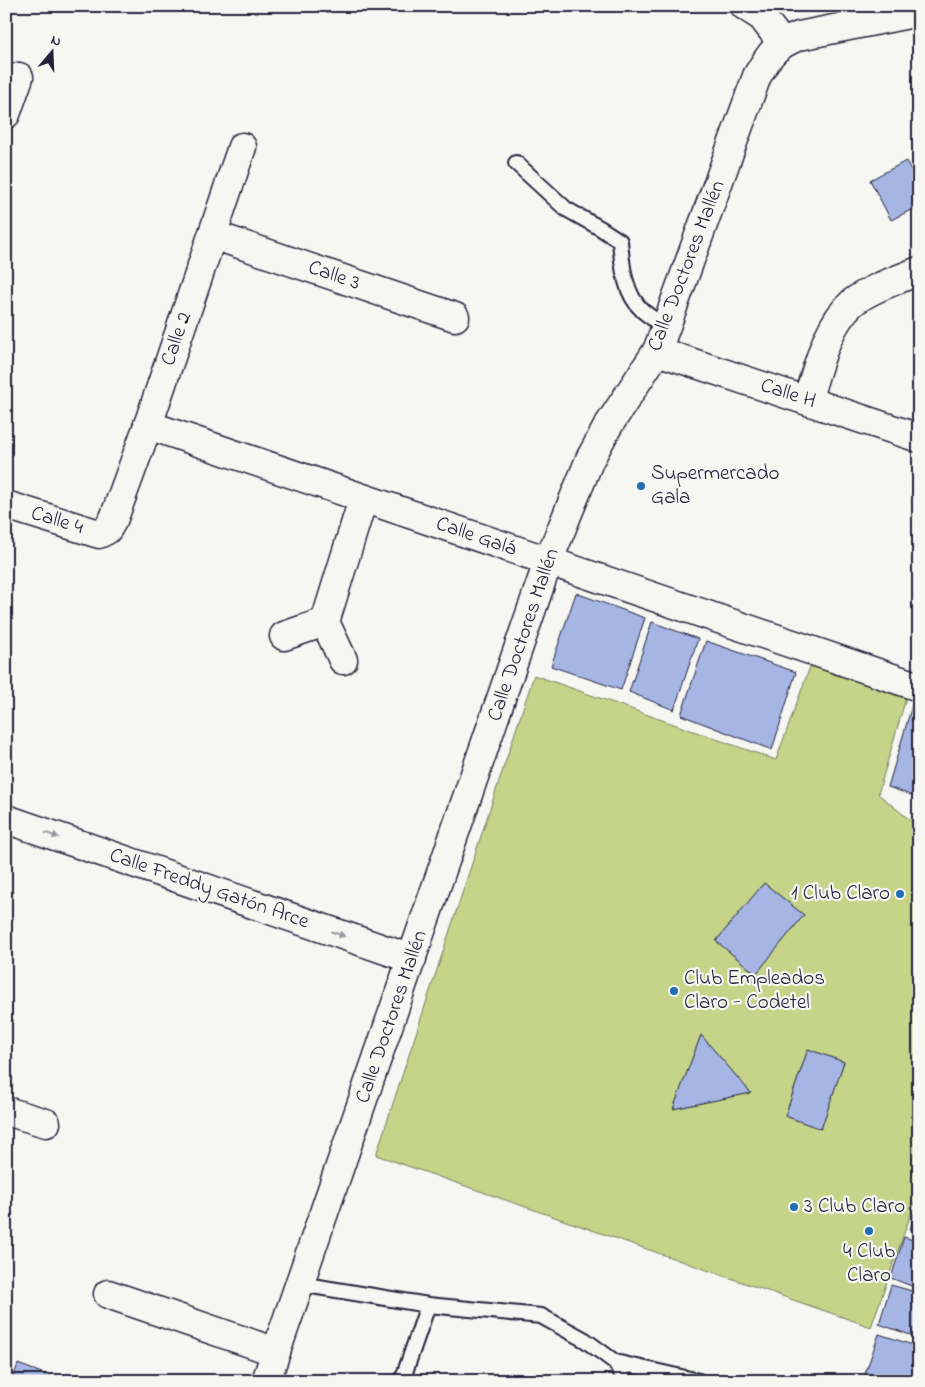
<svg xmlns="http://www.w3.org/2000/svg" width="925" height="1387" viewBox="0 0 925 1387" font-family="'Indie Flower',sans-serif">
  <rect width="100%" height="100%" fill="#f6f6f2"/>
  <filter id="ink" filterUnits="userSpaceOnUse"><feTurbulence type="fractalNoise" baseFrequency=".02" numOctaves="2"/><feDisplacementMap in="SourceGraphic" scale="10" xChannelSelector="R" yChannelSelector="G"/><feConvolveMatrix kernelMatrix="1 2 1 2 8 2 1 2 1" color-interpolation-filters="sRGB"/></filter>
  <g filter="url(#ink)">
    <!-- green -->
    <path fill="#c5d488" stroke="#747b62" d="M811,664L906,698L878,794L919,827V1191L871,1327L376,1155L534,675L776,760Z"/>
    <!-- building -->
    <g fill="#a5b5e4" stroke="#22223b">
      <path d="M906,161L919,184V206L891,220L870,180Z"/>
      <path d="M576,593L645,618L621,690L551,666Z"/>
      <path d="M652,622L698,639L674,710L629,692Z"/>
      <path d="M706,641L796,672L772,750L681,715Z"/>
      <path d="M913,702L919,704V798L888,787Z"/>
      <path d="M764,883L804,915L756,974L716,941Z"/>
      <path d="M701,1035L751,1093L673,1109Z"/>
      <path d="M808,1049L844,1062L821,1129L785,1116Z"/>
      <path d="M919,1191V1206L914,1204Z"/>
      <path d="M914,1213L919,1215V1233L910,1230Z"/>
      <path d="M904,1237L919,1242V1289L891,1278Z"/>
      <path d="M891,1285L919,1293V1338L879,1324Z"/>
      <path d="M879,1334L919,1347V1381L863,1380Z"/>
      <path d="M18,1364L63,1381H12Z"/>
    </g>
    <g fill="none" stroke-linecap="round" stroke-linejoin="round">
      <!-- lane casing -->
      <g stroke="#22223b" stroke-width="18">
        <g id="lane">
          <path d="M516,163L566,209L600,228L620,241C622,264 624,294 643,311C650,317 658,322 665,327"/>
          <path d="M300,1284L428,1305L541,1316L585,1340L615,1362L626,1381"/>
          <path d="M615,1362L699,1381"/>
          <path d="M402,1381L428,1305"/>
        </g>
      </g>
      <!-- street casing -->
      <g stroke="#22223b" stroke-width="31">
        <g id="street">
          <path d="M745,6L762,17L782,43"/>
          <path d="M6,114L19,77"/>
          <path d="M213,235L455,317"/>
          <path d="M657,351L919,438"/>
          <path d="M807,400C818,368 826,326 852,303C869,289 899,279 919,271"/>
          <path d="M148,425L919,687"/>
          <path d="M6,505L99,534L107,530L114,518L148,425L242,147"/>
          <path d="M284,636L325,622"/>
          <path d="M343,660L325,622L363,499"/>
          <path d="M6,819L412,959"/>
          <path d="M6,1111L46,1123"/>
          <path d="M108,1294L276,1352"/>
          <path d="M266,1381L548,562L590,459L608,426L657,351L757,76C770,54 774,46 799,36L919,12"/>
        </g>
      </g>
      <!-- lane -->
      <use href="#lane" stroke="#f6f6f2" stroke-width="14"/>
      <!-- street -->
      <use href="#street" stroke="#f6f6f2" stroke-width="28"/>
    </g>
    <!-- one-way arrows -->
    <defs><path id="oneway-solid" d="M-6-.8H1V-3.2L6.5 0L1 3.2V.8H-6Z" transform="scale(1.25)"/></defs>
    <g fill="#9797a0">
      <use href="#oneway-solid" transform="translate(52 835) rotate(19)"/>
      <use href="#oneway-solid" transform="translate(338 934) rotate(19)"/>
    </g>
  </g>
  <!-- markers -->
  <g fill="#1f6fb2" stroke="#f6f6f2" stroke-width="2">
    <circle cx="641" cy="486" r="5"/>
    <circle cx="900" cy="894" r="5"/>
    <circle cx="674" cy="991" r="5"/>
    <circle cx="794" cy="1207" r="5"/>
    <circle cx="869" cy="1231" r="5"/>
  </g>
  <g text-anchor="middle" dominant-baseline="central" stroke-width="4.5" stroke-linejoin="round" paint-order="stroke">
    <!-- street labels -->
    <g font-size="21" fill="#22223b" stroke="#f6f6f2">
      <text transform="translate(687 266) rotate(-69)">Calle Doctores Mallén</text>
      <text transform="translate(334 276) rotate(19)">Calle 3</text>
      <text transform="translate(177 339) rotate(-71)">Calle 2</text>
      <text transform="translate(788 394) rotate(18)">Calle H</text>
      <text transform="translate(57 521) rotate(17)">Calle 4</text>
      <text transform="translate(476 537) rotate(19)">Calle Galá</text>
      <text transform="translate(524 635) rotate(-71)">Calle Doctores Mallén</text>
      <text transform="translate(209 889) rotate(19)">Calle Freddy Gatón Arce</text>
      <text transform="translate(392 1017) rotate(-71)">Calle Doctores Mallén</text>
    </g>
    <!-- poi labels -->
    <g font-size="21" fill="#22223b" stroke="#f6f6f2" text-anchor="start">
      <text x="651" y="474">Supermercado<tspan x="651" dy="24">Gala</tspan></text>
      <text x="890" y="894" text-anchor="end">1 Club Claro</text>
      <text x="684" y="979">Club Empleados<tspan x="684" dy="24">Claro - Codetel</tspan></text>
      <text x="804" y="1207">3 Club Claro</text>
      <text x="869" y="1252" text-anchor="middle">4 Club<tspan x="869" dy="24">Claro</tspan></text>
    </g>
  </g>
  <!-- margin -->
  <rect width="925" height="1387" fill="none" stroke="#f6f6f2" stroke-width="25"/>
  <rect x="12" y="12" width="900" height="1362" fill="none" stroke="#22223b" stroke-width="2" filter="url(#ink)"/>
  <!-- north arrow -->
  <g transform="translate(52 52) rotate(19)" stroke="#f6f6f2" stroke-width="4" paint-order="stroke">
  <path d="M0-4L9 19L0 12L-9 19Z" fill="#22223b"/>
  <text y="-8" font-size="14" font-weight="bold" text-anchor="middle" fill="#22223b">N</text>
  </g>
</svg>
